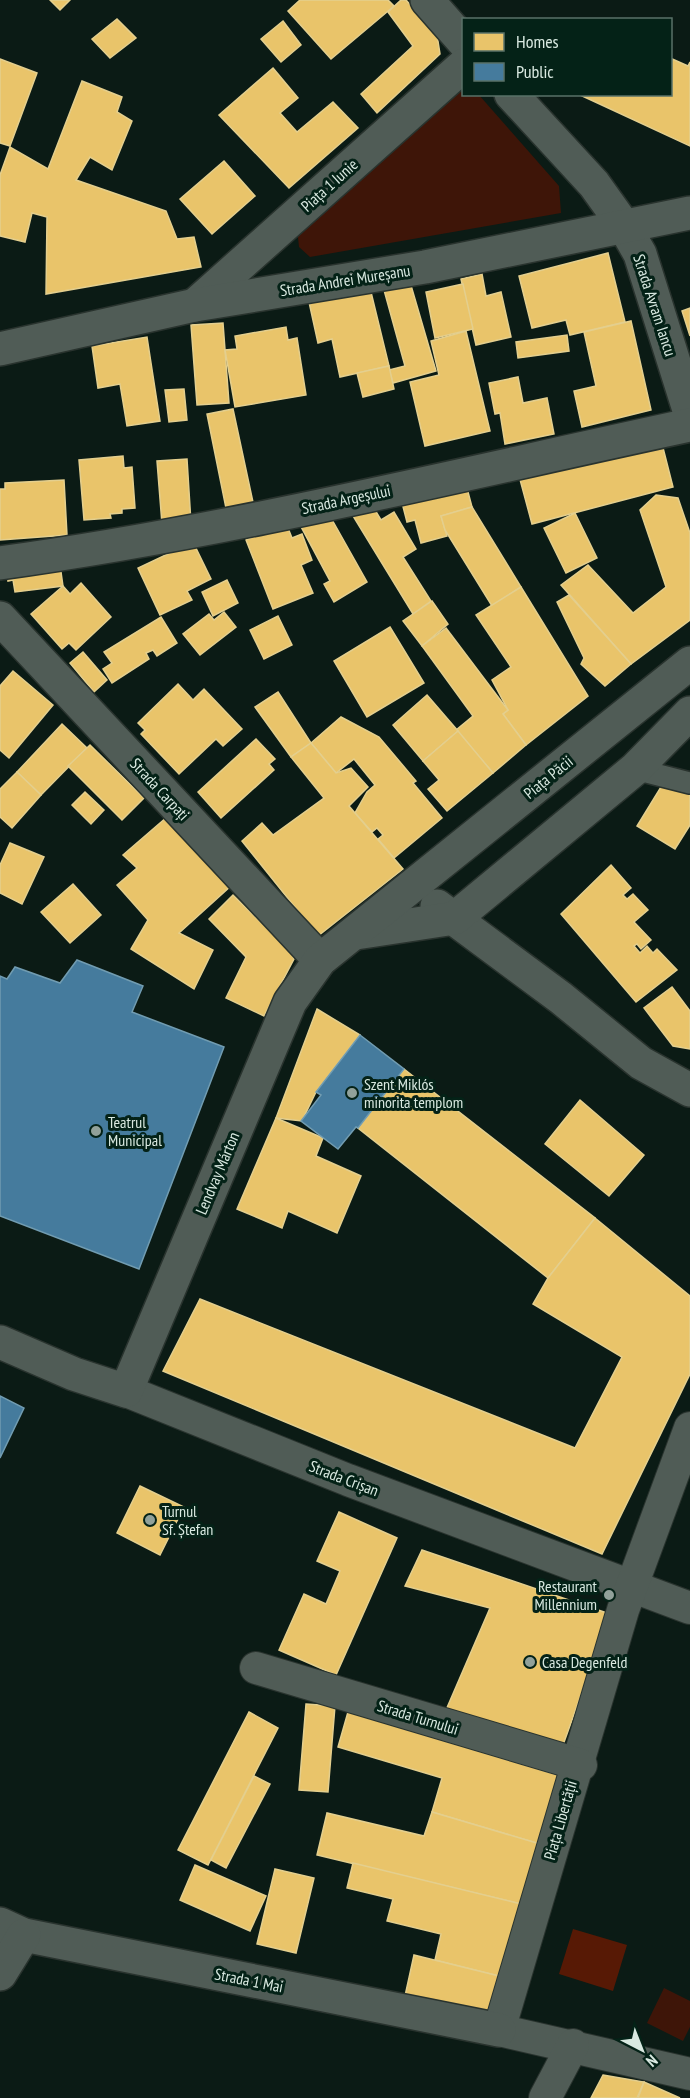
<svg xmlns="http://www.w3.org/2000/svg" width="690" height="2098" viewBox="0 0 690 2098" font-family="'PT Sans Narrow',sans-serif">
  <rect width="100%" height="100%" fill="#0b1b15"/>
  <!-- green -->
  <g fill="#3e1508">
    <path d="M463,80L464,94L479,95L559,186L561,213L310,257L299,247L297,228Z"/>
    <path d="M664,1988L690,2001V2027L683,2041L647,2023Z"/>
  </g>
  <!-- water -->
  <path fill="#571905" d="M573,1929L627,1945L613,1991L559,1974Z"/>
  <!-- homes -->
  <g fill="#e9c46a" stroke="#e4cf8e" stroke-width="1.5">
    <path d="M50,0H70L60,10Z"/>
    <path d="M300,0H388L394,6L331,59L288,11Z"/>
    <path d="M401,0H406L437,35L440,54L377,113L361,94L413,46L388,12Z"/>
    <path d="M117,19L136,38L110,58L92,39Z"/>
    <path d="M283,21L301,45L281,62L261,39Z"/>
    <path d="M670,58L688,66L690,62V146L578,94H670Z"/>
    <path d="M0,59L37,73L10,146L0,143Z"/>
    <path d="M273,68L298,98L280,113L297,132L333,102L358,128L289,188L219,115Z"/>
    <path d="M82,81L122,97L117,112L132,121L112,170L90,157L76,180L166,211L177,239L194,237L201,267L46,294L47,217L32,213L25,242L0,236V175L10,147L48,169Z"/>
    <path d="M224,161L255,196L212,234L180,199Z"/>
    <path d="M608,253L625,322L570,335L566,320L532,328L519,276Z"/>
    <path d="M482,274L486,296L501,292L511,337L476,345L461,279Z"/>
    <path d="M410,282L436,371L393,383L389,370L405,366L384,290Z"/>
    <path d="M463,284L473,329L435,338L426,292Z"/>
    <path d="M370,288L389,366L340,377L332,339L318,343L309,302Z"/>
    <path d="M690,308V336L682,311Z"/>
    <path d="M631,321L651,410L582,427L574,391L596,386L584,332Z"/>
    <path d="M223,323L229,403L197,405L191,325Z"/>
    <path d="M286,327L288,340L297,338L306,395L235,407L225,350L237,349L235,336Z"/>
    <path d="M466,331L490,431L425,446L410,382L439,375L431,341Z"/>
    <path d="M567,335L569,351L518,358L516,342Z"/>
    <path d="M147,337L160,421L127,426L120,384L98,388L92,346Z"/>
    <path d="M389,366L394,389L363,397L357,373Z"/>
    <path d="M518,377L523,403L547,398L554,434L505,444L500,413L495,414L489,383Z"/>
    <path d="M184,389L187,420L169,422L165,390Z"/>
    <path d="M233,409L254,507L227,513L207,414Z"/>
    <path d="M660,436L673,487L532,524L518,472Z"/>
    <path d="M123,456L124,468L132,467L135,508L122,509V513L110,514L111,518L84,520L79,460Z"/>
    <path d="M187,459L191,523L162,524L157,461Z"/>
    <path d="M464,477L472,507L441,516L447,536L421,543L415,520L407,522L400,495Z"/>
    <path d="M64,480L67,535L0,540V489H5V483Z"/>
    <path d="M656,495L678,498L690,533V620L631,664L561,585L588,565L633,613L666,587L640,510Z"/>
    <path d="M369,500L381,520L394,512L416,549L403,557L431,601L413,614L350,511Z"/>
    <path d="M472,507L521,587L492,606L445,530L441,516Z"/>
    <path d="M326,509L367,582L334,602L324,584L330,581L298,521Z"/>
    <path d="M575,513L597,558L566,573L544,528Z"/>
    <path d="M286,523L292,538L302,534L312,560L301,565L313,593L273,609L246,540Z"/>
    <path d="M193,542L211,579L187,591L192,600L160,615L138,568Z"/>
    <path d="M60,565L63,586L15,592L13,580L8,581L7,572Z"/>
    <path d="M227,580L238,603L213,616L202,592Z"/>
    <path d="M81,583L111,617L76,650L69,643L62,649L31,614L63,586L70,594Z"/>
    <path d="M521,587L588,696L526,745L503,714L508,710L492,680L511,667L476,615Z"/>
    <path d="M569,595L631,664L605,686L581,664L584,658L557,602Z"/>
    <path d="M432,601L448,624L422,646L403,621Z"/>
    <path d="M224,612L236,627L200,655L183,634L209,614L214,620Z"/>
    <path d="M278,616L292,645L264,659L250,630Z"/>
    <path d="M161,617L177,643L157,656L153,650L146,653L149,659L112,683L103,669L112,663L104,652Z"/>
    <path d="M390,627L424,683L367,717L334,661Z"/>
    <path d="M446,628L508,710L503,714L526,745L493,773L456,730L473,716L422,646Z"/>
    <path d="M83,652L107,680L94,692L70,663Z"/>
    <path d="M13,671L53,705L9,758L0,750V686Z"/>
    <path d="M178,684L193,700L204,689L242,729L223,746L216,739L179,774L141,734L145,730L138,723Z"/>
    <path d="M278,692L311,743L291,757L255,707Z"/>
    <path d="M427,695L458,731L423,761L393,725Z"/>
    <path d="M341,717L379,737L416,781L413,783L442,818L394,858L378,839L383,835L377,828L372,832L355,813L367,792L375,785L354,759L336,773L311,743Z"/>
    <path d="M62,724L87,748L41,795L17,772Z"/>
    <path d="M458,731L493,773L447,811L428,789L439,780L423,761Z"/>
    <path d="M256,739L275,759L269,764L274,770L221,818L198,792Z"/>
    <path d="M311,743L336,773L351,768L368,787L349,806L403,869L318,936L242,841L262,823L273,835L324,798L291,757Z"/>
    <path d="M90,745L144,798L122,820L68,766Z"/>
    <path d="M17,772L41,795L12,828L0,817V789Z"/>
    <path d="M664,782L690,787V825L675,849L637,826Z"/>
    <path d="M85,792L104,810L91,824L72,805Z"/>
    <path d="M167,817L232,885L179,933L213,950L194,989L131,949L148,920L117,885L137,868L123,855Z"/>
    <path d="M10,843L44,857L22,904L0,893V865Z"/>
    <path d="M611,865L631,888L623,895L627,899L633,894L648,910L634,922L651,940L641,949L637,944L634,946L640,953L647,946L653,953L657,949L677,970L636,1002L561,914Z"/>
    <path d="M73,884L101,915L70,943L41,912Z"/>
    <path d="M233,895L290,951L294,959L264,1016L226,998L246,957L209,919Z"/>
    <path d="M672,987L690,1011V1049L673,1046L644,1008Z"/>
    <path d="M317,1009L360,1035L316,1092L302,1121L276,1118Z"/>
    <path d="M404,1069L595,1218L548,1278L358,1128Z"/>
    <path d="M580,1100L644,1155L609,1196L545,1144Z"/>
    <path d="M276,1118L323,1138L316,1156L361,1176L337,1233L288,1211L282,1228L237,1209Z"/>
    <path d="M595,1218L690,1296V1374L602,1554L163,1371L200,1299L575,1448L622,1357L533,1304L548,1278Z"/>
    <path d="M140,1486L184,1507L160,1555L117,1533Z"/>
    <path d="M339,1512L397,1538L336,1675L279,1650L304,1594L326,1604L340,1571L317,1561Z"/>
    <path d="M422,1550L610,1614L563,1745L446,1710L490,1608L405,1586Z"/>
    <path d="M306,1704L335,1706L328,1792L299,1790Z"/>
    <path d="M249,1712L278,1728L208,1865L178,1850Z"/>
    <path d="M348,1712L561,1776L540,1844L432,1812L442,1778L338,1747Z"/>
    <path d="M254,1776L270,1784L226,1868L211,1860Z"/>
    <path d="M432,1812L540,1844L521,1904L317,1855L327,1813L424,1836Z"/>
    <path d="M353,1863L521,1904L503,1977L435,1960L441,1934L387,1921L393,1899L347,1888Z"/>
    <path d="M195,1865L266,1896L250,1931L180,1900Z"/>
    <path d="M275,1869L314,1878L296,1953L257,1944Z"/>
    <path d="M414,1955L503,1977L493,2018L405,1996Z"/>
    <path d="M603,2075L644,2082L637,2098H591Z"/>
    <path d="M644,2082L680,2098H638Z"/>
  </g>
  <!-- public -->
  <g fill="#457b9d" stroke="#719cb1" stroke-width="1.5">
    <path d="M77,960L143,986L132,1012L224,1047L139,1269L0,1216V976L7,979L15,967L60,983Z"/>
    <path d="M360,1035L404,1069L358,1128L356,1127L338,1149L301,1121L321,1095L316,1092Z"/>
    <path d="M0,1396L24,1408L0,1458Z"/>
  </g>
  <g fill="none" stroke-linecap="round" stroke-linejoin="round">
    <!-- service casing -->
    <g stroke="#29332e" stroke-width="24">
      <path id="service" d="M635,769L690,783"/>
    </g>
    <!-- pedestrian casing -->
    <g stroke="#29332e" stroke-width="34">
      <g id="pedestrian">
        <path d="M126,1391L348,1480L690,1608"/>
        <path d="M690,1428L623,1610L499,2030L690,2074"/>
        <path d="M256,1668L581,1765"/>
        <path d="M545,2098L573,2045"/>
      </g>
    </g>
    <!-- minor casing -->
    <g stroke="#29332e" stroke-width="36">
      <g id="minor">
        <path d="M427,0L464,42"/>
        <path d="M511,94L594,184L624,226L640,254L690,413"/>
        <path d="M195,305L464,65"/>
        <path d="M0,563C232,531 461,474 690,425"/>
        <path d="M0,618L320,960"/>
        <path d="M437,906L561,998L641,1063L690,1090"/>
        <path d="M356,933L455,918L635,769L690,713"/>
        <path d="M0,1342L74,1374L126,1391L290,1002L320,960L690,663"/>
        <path d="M0,1924L24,1935L499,2030"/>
        <path d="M0,1974L24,1935"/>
      </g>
    </g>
    <!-- tertiary casing -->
    <g stroke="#29332e" stroke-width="36">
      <path id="tertiary" d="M0,349L195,305L425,267L690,213"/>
    </g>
    <!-- service -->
    <use href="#service" stroke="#505c56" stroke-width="21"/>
    <!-- pedestrian -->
    <use href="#pedestrian" stroke="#505c56" stroke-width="32"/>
    <!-- minor -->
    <use href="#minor" stroke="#505c56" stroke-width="33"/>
    <!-- tertiary -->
    <use href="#tertiary" stroke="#505c56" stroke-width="33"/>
  </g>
  <!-- markers -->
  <g fill="#91a19a" stroke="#042217" stroke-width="2">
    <circle cx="352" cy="1093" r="6"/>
    <circle cx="96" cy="1131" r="6"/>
    <circle cx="150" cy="1520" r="6"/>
    <circle cx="609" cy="1595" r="6"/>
    <circle cx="530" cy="1662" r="6"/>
  </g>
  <g text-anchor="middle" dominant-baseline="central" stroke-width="6" stroke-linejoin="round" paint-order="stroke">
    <!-- street labels -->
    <g font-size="16" fill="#d9e9e1" stroke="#042217">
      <text transform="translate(329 185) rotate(-42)">Piața 1 Iunie</text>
      <text transform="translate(345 280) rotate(-9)">Strada Andrei Mureșanu</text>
      <text transform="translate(655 305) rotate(72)">Strada Avram Iancu</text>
      <text transform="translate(346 499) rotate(-12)">Strada Argeșului</text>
      <text transform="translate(548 777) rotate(-39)">Piața Păcii</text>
      <text transform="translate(160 789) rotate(47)">Strada Carpați</text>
      <text transform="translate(217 1173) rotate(-67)">Lendvay Márton</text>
      <text transform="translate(344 1478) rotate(21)">Strada Crișan</text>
      <text transform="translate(418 1717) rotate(17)">Strada Turnului</text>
      <text transform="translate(560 1820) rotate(-74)">Piața Libertății</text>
      <text transform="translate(249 1980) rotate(11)">Strada 1 Mai</text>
    </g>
    <!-- poi labels -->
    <g font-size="16" fill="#d9e9e1" stroke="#042217" text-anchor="start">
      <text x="364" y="1084">Szent Miklós<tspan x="364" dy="18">minorita templom</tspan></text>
      <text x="108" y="1122">Teatrul<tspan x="108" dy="18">Municipal</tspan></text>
      <text x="162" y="1511">Turnul<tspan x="162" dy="18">Sf. Ștefan</tspan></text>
      <text x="597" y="1586" text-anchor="end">Restaurant<tspan x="597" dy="18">Millennium</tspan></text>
      <text x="542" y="1662">Casa Degenfeld</text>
    </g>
  </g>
  <!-- legend -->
  <rect x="462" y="18" width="210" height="78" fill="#042217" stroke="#597268" stroke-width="1.5"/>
  <rect x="474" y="33" width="30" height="18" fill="#e9c46a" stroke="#597268" stroke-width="1.5"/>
  <text x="516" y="48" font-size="18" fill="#d9e9e1">Homes</text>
  <rect x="474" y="63" width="30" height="18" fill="#457b9d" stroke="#597268" stroke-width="1.5"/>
  <text x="516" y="78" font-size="18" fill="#d9e9e1">Public</text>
  <!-- north arrow -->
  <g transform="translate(642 2050) rotate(138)" stroke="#042217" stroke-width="4.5" paint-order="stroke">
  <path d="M0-4.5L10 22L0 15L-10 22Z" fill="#d9e9e1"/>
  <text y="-9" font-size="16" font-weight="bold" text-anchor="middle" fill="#d9e9e1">N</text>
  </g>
</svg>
